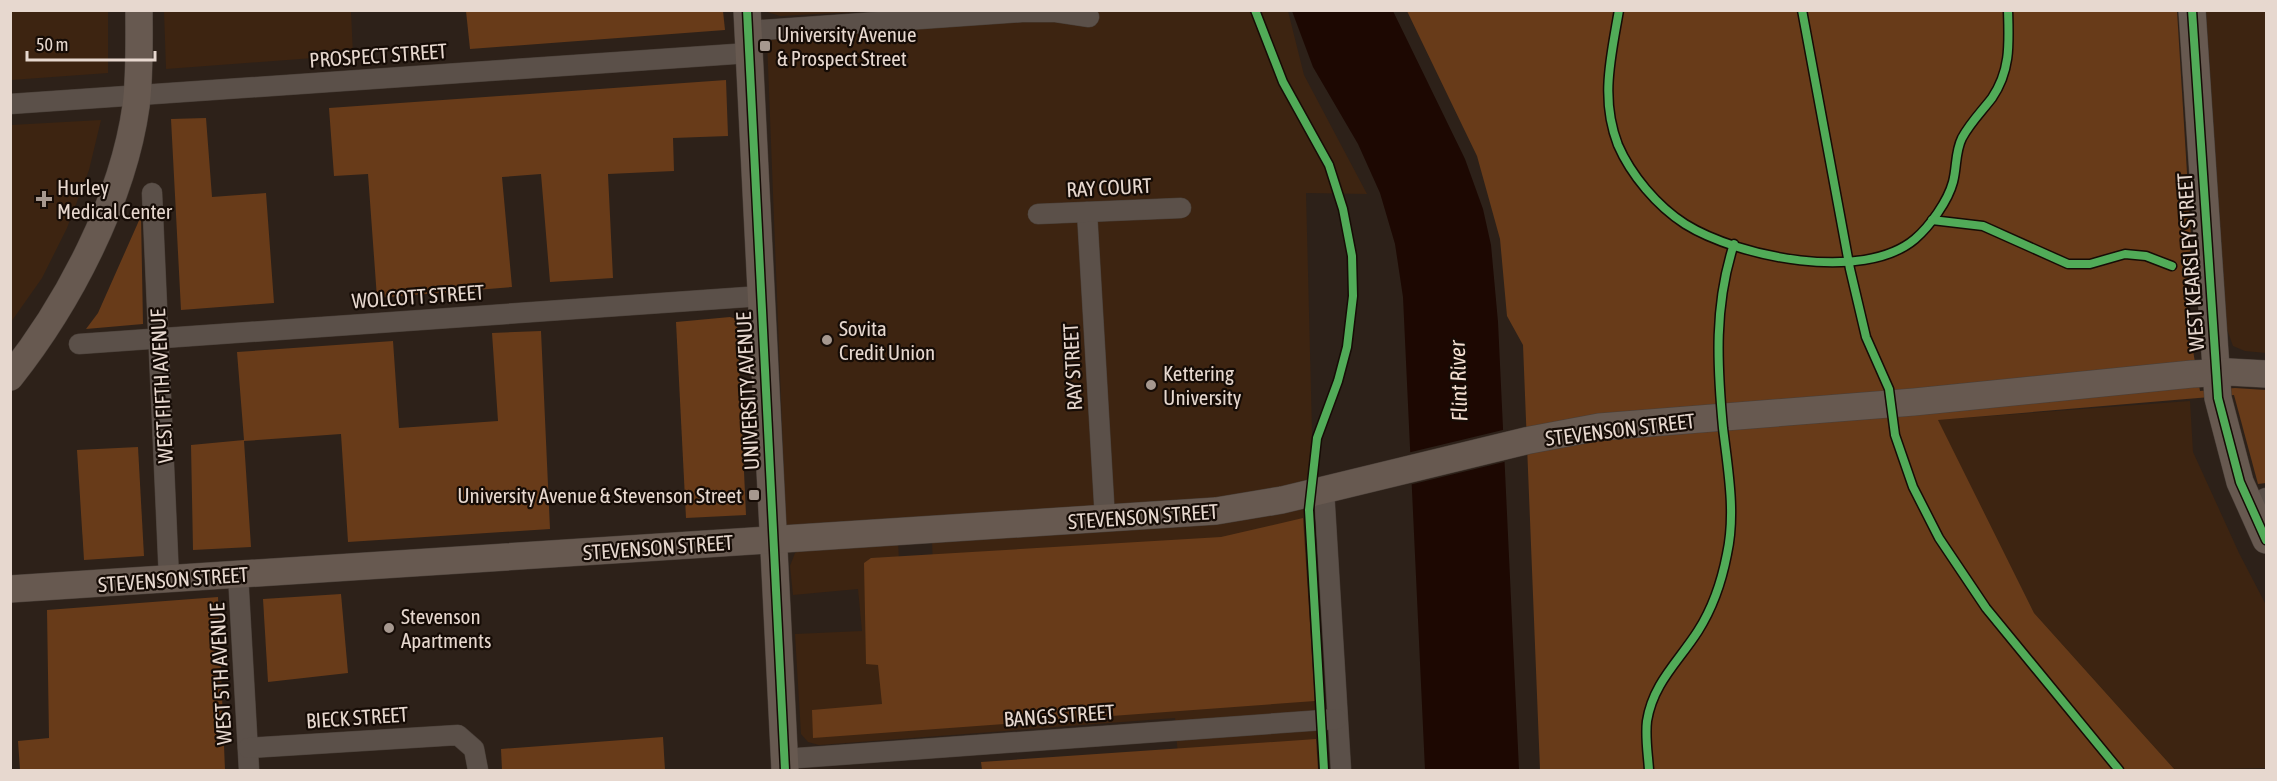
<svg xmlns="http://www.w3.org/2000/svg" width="2277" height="781" viewBox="0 0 2277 781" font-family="'Asap Condensed',sans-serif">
  <rect width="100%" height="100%" fill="#2d2119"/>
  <!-- built -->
  <g fill="#3d2411">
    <path d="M11,10L108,11V73L11,80Z"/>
    <path d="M164,11H351L353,55L166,69Z"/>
    <path d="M764,11H872L780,16Z"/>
    <path d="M1028,11H1288L1304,75L1367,194L1306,193L1314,511L1329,770H1179L1175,718L819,745L808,742L801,734L795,634L862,631L858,589L793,595L790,566L795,553L801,549L898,541L903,641L935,640L932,539L786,527L767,40L1028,20Z"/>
    <path d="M2206,11H2266V353L2245,351L2233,346L2227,329Z"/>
    <path d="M101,120L89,170L67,228L42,278L11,322V125Z"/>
    <path d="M2190,401L2193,452L2239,553L2266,605V768L2175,770L2034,613L1937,420Z"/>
  </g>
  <!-- green -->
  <g fill="#683b19">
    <path d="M466,11H723L725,30L470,49Z"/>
    <path d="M1407,11H2177L2191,238L2187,316L2200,391L2235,388L2266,390V483L2258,484L2234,395L1938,420L2034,613L2175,770H1540L1523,345L1507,316L1500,239L1477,156Z"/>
    <path d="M726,80L728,136L673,138L674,171L608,174L613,278L550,282L541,174L502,177L512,287L377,298L368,174L334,176L329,108Z"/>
    <path d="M206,118L212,197L266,193L274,303L181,310L171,119Z"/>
    <path d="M141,216L143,324L86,329L98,313Z"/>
    <path d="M730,317L737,319L746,515L686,518L676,322Z"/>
    <path d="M541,331L550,529L348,542L341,434L244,441L251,547L193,550L191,445L244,440L237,352L393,341L399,428L498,421L492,333Z"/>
    <path d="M138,447L144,556L84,560L77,450Z"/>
    <path d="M1303,518L1315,701L813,738L812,710L882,704L878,665L866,664L864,563L871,558L1221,537Z"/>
    <path d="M341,594L348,673L268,682L263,599Z"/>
    <path d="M218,597L225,770H20L18,741L49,738L47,610Z"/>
    <path d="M663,737L665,770H502L501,749Z"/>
    <path d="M1316,739L1318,770H982L981,762Z"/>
  </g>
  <!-- water -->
  <path fill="#1d0802" d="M1292,11H1393L1465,159L1483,209L1491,245L1498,322L1519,770H1425L1403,297L1395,244L1380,193L1358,144L1313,67Z"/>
  <!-- pier -->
  <path fill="#2d2119" d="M1507,429L1508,461L1409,485L1407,453Z"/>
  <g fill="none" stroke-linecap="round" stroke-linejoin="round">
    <!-- street casing -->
    <g stroke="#493f38" stroke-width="21">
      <g id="street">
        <path d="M748,31L1022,12H1056L1089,17"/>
        <path d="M10,104L749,53"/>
        <path d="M152,193L169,579"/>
        <path d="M1087,212L1105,519"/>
        <path d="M1038,214L1181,208"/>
        <path d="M79,344L761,296"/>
        <path d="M1324,490L1341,770"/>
        <path d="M2250,506L2266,498"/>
        <path d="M238,574L249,770"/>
        <path d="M248,748L458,735L474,749L478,770"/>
        <path d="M784,759L1337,719"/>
      </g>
    </g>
    <!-- secondary casing -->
    <g stroke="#493f38" stroke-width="28">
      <g id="secondary">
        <path d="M747,10L785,770"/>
        <path d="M2192,10L2218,398L2240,482L2266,540"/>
        <path d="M10,377C68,304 123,200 136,106C140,75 139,42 139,10"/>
        <path d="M10,589L1216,511L1282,500L1530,440L1599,427L1914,402L2192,374L2229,372L2266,374"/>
      </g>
    </g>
    <!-- street -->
    <use href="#street" stroke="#5b5049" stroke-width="20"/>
    <!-- secondary -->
    <use href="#secondary" stroke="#675950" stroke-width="27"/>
    <!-- cycleway casing -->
    <g stroke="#160c06" stroke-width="11">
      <g id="cycleway">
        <path d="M747,10L785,770"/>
        <path d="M1255,10L1283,82L1329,165L1343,209L1352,256L1353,296L1347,347L1338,381L1317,438L1309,510L1324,770"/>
        <path d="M1619,10C1611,57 1600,99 1618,145C1631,175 1657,206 1685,224C1738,257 1863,283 1915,239C1930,226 1948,201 1953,182C1957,167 1955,152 1962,138C1970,123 1982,111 1992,98C2011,70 2009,43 2008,10"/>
        <path d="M1802,10L1850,269L1866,337L1889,389L1895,435L1913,487L1939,538L1986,608L2119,770"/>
        <path d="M2192,10L2218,398L2240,482L2266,540"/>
        <path d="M1932,220L1983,226L2068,264H2090L2125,254L2146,256L2172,266"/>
        <path d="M1649,770C1648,754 1645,737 1647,721C1653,683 1679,661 1698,631C1712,609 1722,580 1727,554C1736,513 1728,470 1723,428C1717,364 1714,305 1734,244"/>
      </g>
    </g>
    <!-- cycleway -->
    <use href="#cycleway" stroke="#51ab58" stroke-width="8"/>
  </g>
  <!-- markers -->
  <g fill="#a6988f" stroke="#160c06" stroke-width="2">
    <rect x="759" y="40" width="12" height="12" rx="3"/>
    <path d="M41 190h6v6h6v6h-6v6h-6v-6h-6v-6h6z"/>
    <circle cx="827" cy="340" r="6"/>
    <circle cx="1151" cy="385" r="6"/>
    <rect x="748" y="489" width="12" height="12" rx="3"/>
    <circle cx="389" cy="628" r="6"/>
  </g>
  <g text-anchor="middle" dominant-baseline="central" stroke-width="4.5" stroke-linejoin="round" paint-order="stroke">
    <!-- poi labels -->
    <g font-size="21" fill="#e7d8cf" stroke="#160c06" text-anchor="start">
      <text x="777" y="34">University Avenue<tspan x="777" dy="24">&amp; Prospect Street</tspan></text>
      <text x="57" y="187">Hurley<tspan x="57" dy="24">Medical Center</tspan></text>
      <text x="839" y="328">Sovita<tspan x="839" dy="24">Credit Union</tspan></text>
      <text x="1163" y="373">Kettering<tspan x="1163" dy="24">University</tspan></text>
      <text x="742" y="495" text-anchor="end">University Avenue &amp; Stevenson Street</text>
      <text x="401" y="616">Stevenson<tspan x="401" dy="24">Apartments</tspan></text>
    </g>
    <!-- street labels -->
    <g font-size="21" fill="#e7d8cf" stroke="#160c06">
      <text transform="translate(378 55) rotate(-4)">PROSPECT STREET</text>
      <text transform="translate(1109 187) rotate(-3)">RAY COURT</text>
      <text transform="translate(2190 262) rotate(-94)">WEST KEARSLEY STREET</text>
      <text transform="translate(418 296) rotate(-4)">WOLCOTT STREET</text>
      <text transform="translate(1072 367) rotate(-93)">RAY STREET</text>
      <text transform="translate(161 386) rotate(-93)">WEST FIFTH AVENUE</text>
      <text transform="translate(747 391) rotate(-93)">UNIVERSITY AVENUE</text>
      <text transform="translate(1620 429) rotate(-7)">STEVENSON STREET</text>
      <text transform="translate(1143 516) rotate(-4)">STEVENSON STREET</text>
      <text transform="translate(658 547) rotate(-4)">STEVENSON STREET</text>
      <text transform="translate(173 579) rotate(-4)">STEVENSON STREET</text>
      <text transform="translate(220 674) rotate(-93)">WEST 5TH AVENUE</text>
      <text transform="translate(1059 715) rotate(-4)">BANGS STREET</text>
      <text transform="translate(357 717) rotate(-4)">BIECK STREET</text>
    </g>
    <!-- water labels -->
    <g font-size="22" font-style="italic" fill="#f4dfd1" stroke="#160c06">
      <text transform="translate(1458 381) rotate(-92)">Flint River</text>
    </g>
  </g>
  <!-- border -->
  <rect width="2277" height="781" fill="none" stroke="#e7d8cf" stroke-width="24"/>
  <!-- scale -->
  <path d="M27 51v9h128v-9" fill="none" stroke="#e7d8cf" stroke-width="3"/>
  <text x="36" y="51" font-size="18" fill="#e7d8cf" stroke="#160c06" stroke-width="4.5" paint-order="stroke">50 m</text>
</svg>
